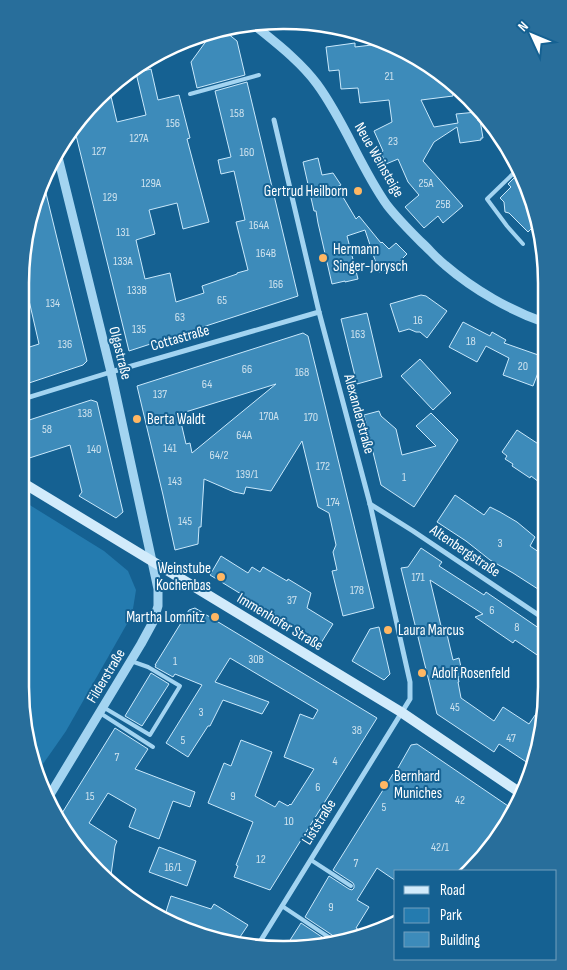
<svg xmlns="http://www.w3.org/2000/svg" width="567" height="970" viewBox="0 0 567 970" font-family="'Sofia Sans Condensed',sans-serif">
  <rect width="100%" height="100%" fill="#156192"/>
  <!-- green -->
  <path fill="#247baf" d="M20,499L104,551L128,571L136,590L132,615L66,731L36,774L34,771L20,686Z"/>
  <!-- building -->
  <g fill="#3d8bba" stroke="#cae9fc" fill-rule="evenodd">
    <path d="M222,29L237,41L245,75L197,88L191,62L212,33Z"/>
    <path d="M355,43V47L380,44L430,64L438,71L439,81L449,80L451,82L453,96L421,100L434,127L458,123L456,114L477,112L478,121L480,120L483,138H481V140L460,143L457,127L434,142L423,161L463,206L443,223L438,216L424,228L405,207L419,195L408,182L398,159L386,164L381,153L383,151L374,131L392,122L389,100L360,103L358,88L341,89L339,70L329,71L326,47Z"/>
    <path d="M151,69L158,100L179,95L190,138L187,139L209,222L183,229L177,203L149,210L155,234L136,240L145,279L170,273L176,302L204,293L202,286L237,274V273L248,270L236,222L245,220L234,171L221,174L218,160L231,157L215,91L247,82L298,296L129,351L74,127L110,92L117,122L146,115L136,73Z"/>
    <path d="M318,158L322,175L333,173L341,185L337,187L356,219L359,216L381,243L382,242L389,249L396,243L407,254L393,268L379,272L365,230L347,236L358,279L345,282V281L332,284L318,223L316,211H314L303,162Z"/>
    <path d="M519,173L524,179L533,199L538,222L528,232L509,213L505,212L504,202L500,198L511,187L508,184Z"/>
    <path d="M43,181L87,361L83,365L20,386V350L39,344L25,283V278L21,279V266L34,199Z"/>
    <path d="M421,295L426,296L447,311L427,338L420,332H416L409,329L399,332L390,304Z"/>
    <path d="M367,313L382,377L357,384L341,319Z"/>
    <path d="M463,322L490,336L492,332L506,340L504,343L544,357L533,386L503,375L509,358L486,346L477,362L449,347Z"/>
    <path d="M303,333L308,336L320,385L374,608L343,616L332,571L337,570L333,552L336,545L329,513L318,507L302,441L271,491L246,487L244,494L234,492L204,479L201,527H199L198,544L175,550L163,495L137,386ZM276,384L226,425L192,453L190,443L186,444L179,414Z"/>
    <path d="M420,359L451,393L433,410L401,376Z"/>
    <path d="M91,400L97,402L123,512L116,518L79,496L82,492L70,445L20,461V423Z"/>
    <path d="M379,411L381,416L396,429L402,455L436,446L416,426L431,413L458,440L414,507L381,485L364,415Z"/>
    <path d="M517,430L546,449V481L541,478L539,482L531,476L530,478L512,466L513,464L505,459L507,456L502,452Z"/>
    <path d="M455,495L484,515L490,507L500,512L517,522L535,537L530,546L546,557V583L541,591L513,573L490,560L466,541L437,522Z"/>
    <path d="M421,548L442,562L439,566L484,595L486,592L546,633V661L515,640L513,643L475,617L483,614L430,580L441,626H445L453,660L459,658L463,676L458,677L459,682H458L461,698L494,721L503,707L529,724L546,699V704L534,767L499,744L494,752L437,714L401,568L408,567Z"/>
    <path d="M221,556L248,573L252,567L260,572L263,567L287,581L288,579L311,593L307,608L333,624L321,643L210,575Z"/>
    <path d="M195,608L377,718L270,890L234,877L238,866L236,865L253,822L208,803L224,763L231,766L241,740L272,752L255,796L275,807L279,801L288,806L290,804L291,805L314,769L284,757L300,714L313,719L318,710L230,658L215,682L269,702L262,714L223,700L210,726H208L188,757L166,743L202,685L175,674L173,677L155,667L156,665H155L189,610Z"/>
    <path d="M379,627L390,674L384,680L352,661L370,629Z"/>
    <path d="M151,673L169,684L142,726L125,716Z"/>
    <path d="M115,728L148,749L135,769L195,792L190,807L173,801L159,839L129,827L136,809L108,793L89,823L117,841L115,846L111,875L100,869H98L74,847L59,818Z"/>
    <path d="M417,744L514,810L503,833L467,871H396V881L377,868L357,900L369,907L356,928L369,936L340,942L338,939L305,917L329,876L349,889L352,890L354,888V885L353,883L333,870L393,774L394,775L411,745Z"/>
    <path d="M159,847L196,861L187,886L149,872Z"/>
    <path d="M171,896L211,909L214,904L248,925L236,943L215,941L164,918Z"/>
    <path d="M301,923L331,943L300,949L285,948Z"/>
  </g>
  <g fill="none" stroke-linecap="round" stroke-linejoin="round">
    <!-- service -->
    <g stroke="#a3d4f1" stroke-width="4">
      <path d="M190,94L259,75"/>
      <path d="M519,168L487,199L507,226L523,244"/>
      <path d="M103,707L150,735L180,686L148,667L131,661"/>
      <path d="M100,713L153,747"/>
      <path d="M311,860L351,886"/>
      <path d="M282,906L336,942"/>
    </g>
    <!-- pedestrian -->
    <path stroke="#a3d4f1" stroke-width="4.5" d="M20,400L111,372"/>
    <!-- minor -->
    <g stroke="#a3d4f1" stroke-width="5">
      <path d="M111,372L319,312"/>
      <path d="M370,504L413,531L546,620"/>
      <path d="M258,945L410,699V682L370,504L319,312L274,120"/>
    </g>
    <!-- tertiary -->
    <g stroke="#a3d4f1" stroke-width="9">
      <path d="M254,25C276,43 300,61 317,84C345,122 360,167 387,205C397,218 409,230 421,242C429,249 436,258 445,265C474,290 511,311 546,323"/>
      <path d="M48,798L141,644L153,622L158,606V589L111,372L57,153"/>
    </g>
    <!-- secondary -->
    <path stroke="#d2ebfb" stroke-width="10" d="M20,481L401,712L522,794"/>
  </g>
  <!-- markers -->
  <g fill="#ffb763" stroke="#156192" stroke-width="2">
    <circle cx="358" cy="191" r="5"/>
    <circle cx="323" cy="258" r="5"/>
    <circle cx="137" cy="419" r="5"/>
    <circle cx="221" cy="577" r="5"/>
    <circle cx="215" cy="617" r="5"/>
    <circle cx="388" cy="630" r="5"/>
    <circle cx="422" cy="673" r="5"/>
    <circle cx="384" cy="785" r="5"/>
  </g>
  <g text-anchor="middle" dominant-baseline="central" stroke-width="4" stroke-linejoin="round" paint-order="stroke">
    <!-- number labels -->
    <g font-size="12" fill="#cee2ee">
      <text x="389" y="76">21</text>
      <text x="237" y="113">158</text>
      <text x="173" y="123">156</text>
      <text x="139" y="138">127A</text>
      <text x="393" y="141">23</text>
      <text x="99" y="151">127</text>
      <text x="247" y="152">160</text>
      <text x="151" y="183">129A</text>
      <text x="426" y="183">25A</text>
      <text x="110" y="197">129</text>
      <text x="443" y="204">25B</text>
      <text x="259" y="225">164A</text>
      <text x="123" y="232">131</text>
      <text x="266" y="253">164B</text>
      <text x="123" y="261">133A</text>
      <text x="276" y="284">166</text>
      <text x="137" y="290">133B</text>
      <text x="222" y="300">65</text>
      <text x="53" y="303">134</text>
      <text x="180" y="317">63</text>
      <text x="418" y="320">16</text>
      <text x="139" y="329">135</text>
      <text x="358" y="334">163</text>
      <text x="471" y="341">18</text>
      <text x="65" y="344">136</text>
      <text x="523" y="366">20</text>
      <text x="247" y="369">66</text>
      <text x="302" y="372">168</text>
      <text x="207" y="384">64</text>
      <text x="160" y="394">137</text>
      <text x="85" y="413">138</text>
      <text x="269" y="416">170A</text>
      <text x="311" y="417">170</text>
      <text x="47" y="429">58</text>
      <text x="244" y="435">64A</text>
      <text x="170" y="448">141</text>
      <text x="94" y="449">140</text>
      <text x="219" y="455">64/2</text>
      <text x="323" y="466">172</text>
      <text x="247" y="474">139/1</text>
      <text x="404" y="477">1</text>
      <text x="175" y="481">143</text>
      <text x="333" y="502">174</text>
      <text x="185" y="521">145</text>
      <text x="500" y="543">3</text>
      <text x="418" y="577">171</text>
      <text x="357" y="590">178</text>
      <text x="292" y="600">37</text>
      <text x="492" y="610">6</text>
      <text x="517" y="627">8</text>
      <text x="256" y="659">30B</text>
      <text x="175" y="661">1</text>
      <text x="455" y="707">45</text>
      <text x="201" y="712">3</text>
      <text x="357" y="730">38</text>
      <text x="511" y="738">47</text>
      <text x="183" y="740">5</text>
      <text x="117" y="757">7</text>
      <text x="335" y="761">4</text>
      <text x="318" y="787">6</text>
      <text x="90" y="796">15</text>
      <text x="233" y="796">9</text>
      <text x="460" y="800">42</text>
      <text x="384" y="807">5</text>
      <text x="289" y="821">10</text>
      <text x="440" y="847">42/1</text>
      <text x="261" y="859">12</text>
      <text x="356" y="863">7</text>
      <text x="173" y="867">16/1</text>
      <text x="331" y="907">9</text>
    </g>
    <!-- street labels -->
    <g font-size="15" fill="#fff" stroke="#156192">
      <text transform="translate(379 160) rotate(60)">Neue Weinsteige</text>
      <text transform="translate(180 338) rotate(-16)">Cottastraße</text>
      <text transform="translate(120 353) rotate(76)">Olgastraße</text>
      <text transform="translate(359 414) rotate(75)">Alexanderstraße</text>
      <text transform="translate(465 551) rotate(34)">Altenbergstraße</text>
      <text transform="translate(280 622) rotate(31)">Immenhofer Straße</text>
      <text transform="translate(106 676) rotate(-59)">Filderstraße</text>
      <text transform="translate(319 822) rotate(-58)">Liststraße</text>
    </g>
    <!-- poi labels -->
    <g font-size="15" fill="#fff" stroke="#156192" text-anchor="start">
      <text x="348" y="191" text-anchor="end">Gertrud Heilborn</text>
      <text x="333" y="249">Hermann<tspan x="333" dy="17">Singer-Jorysch</tspan></text>
      <text x="147" y="419">Berta Waldt</text>
      <text x="211" y="568" text-anchor="end">Weinstube<tspan x="211" dy="17">Kochenbas</tspan></text>
      <text x="205" y="617" text-anchor="end">Martha Lomnitz</text>
      <text x="398" y="630">Laura Marcus</text>
      <text x="432" y="673">Adolf Rosenfeld</text>
      <text x="394" y="776">Bernhard<tspan x="394" dy="17">Muniches</tspan></text>
    </g>
  </g>
  <!-- crop -->
  <path d="M0 0H567V970H0ZM283 29H284A254 254 0 0 1 538 283V687A254 254 0 0 1 284 941H283A254 254 0 0 1 29 687V283A254 254 0 0 1 283 29Z" fill="#286e9b" fill-rule="evenodd"/>
  <path fill="none" stroke="#fff" stroke-width="2.5" d="M283 29H284A254 254 0 0 1 538 283V687A254 254 0 0 1 284 941H283A254 254 0 0 1 29 687V283A254 254 0 0 1 283 29Z"/>
  <!-- legend -->
  <rect x="394" y="870" width="162" height="90" fill="#156192" stroke="#73a0be"/>
  <rect x="404" y="886" width="25" height="8" fill="#d2ebfb" stroke="#73a0be"/>
  <text x="440" y="895" font-size="15" fill="#ffffff">Road</text>
  <rect x="404" y="908" width="25" height="15" fill="#247baf" stroke="#73a0be"/>
  <text x="440" y="920" font-size="15" fill="#ffffff">Park</text>
  <rect x="404" y="932" width="25" height="15" fill="#3d8bba" stroke="#73a0be"/>
  <text x="440" y="945" font-size="15" fill="#ffffff">Building</text>
  <!-- north arrow -->
  <g transform="translate(532 35) rotate(314)" stroke="#156192" stroke-width="4" paint-order="stroke">
  <path d="M0-4L9 19L0 12L-9 19Z" fill="#ffffff"/>
  <text y="-8" font-size="14" font-weight="bold" text-anchor="middle" fill="#ffffff">N</text>
  </g>
</svg>
